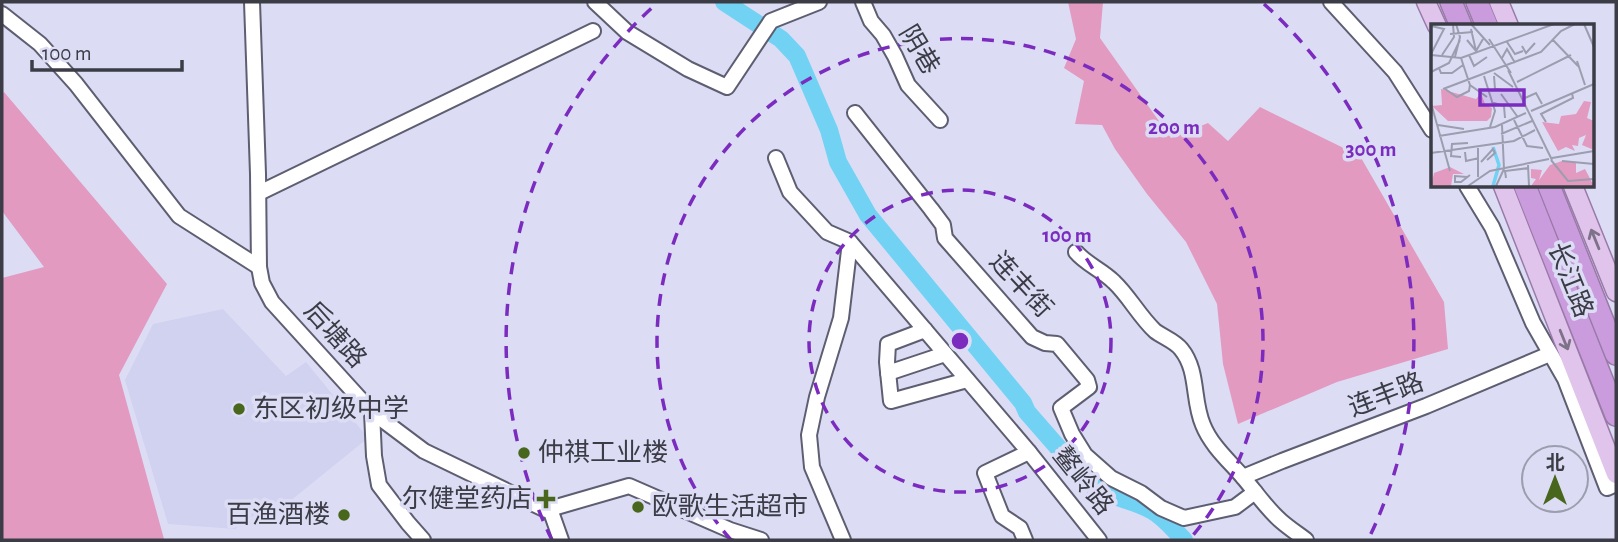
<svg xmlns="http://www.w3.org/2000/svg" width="1618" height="542" viewBox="0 0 1618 542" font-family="'Alegreya Sans','Noto Sans SC',sans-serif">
  <rect width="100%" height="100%" fill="#dcddf5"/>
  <!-- built -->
  <path fill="#d1d1f0" d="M223,309L286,376L306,362L368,438L279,510L260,511L235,529L168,524L125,380L153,324Z"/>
  <!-- green -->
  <g fill="#e39ac0">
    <path d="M1068,2H1103L1100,38L1171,138L1208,123L1228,141L1260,107L1360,156L1444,302L1448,349L1337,382L1238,424L1223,364L1217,304L1186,242L1147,194L1115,149L1102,125L1075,124L1084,81L1064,68L1076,39Z"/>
    <path d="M4,92L167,284L119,375L164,539L171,540H2V278L44,267L2,211V95Z"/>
  </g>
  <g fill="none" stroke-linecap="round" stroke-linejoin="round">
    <!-- river -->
    <path stroke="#72d2f3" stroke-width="18" d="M724,2L781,39L797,56L829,130L838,162L868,215L1023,403L1027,412L1089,483C1111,499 1129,498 1151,510C1163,516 1174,530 1184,540"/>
    <!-- minor-tunnel -->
    <path stroke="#bcbdd2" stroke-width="14" stroke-dasharray="14 7" stroke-linecap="butt" d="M1545,356L1616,322"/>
    <!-- minor casing -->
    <g stroke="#5e5e72" stroke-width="18">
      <g id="minor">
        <path d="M252,2L258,174L259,267L262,283L272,302L372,412L424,451L546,510L629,486L730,530L761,540"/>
        <path d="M595,2L627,32L688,69L727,87L771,21L819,2"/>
        <path d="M863,2L871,21L883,35L895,56L908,85L940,120"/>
        <path d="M1331,2L1395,72L1432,130"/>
        <path d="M2,14L40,44L76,84L179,216L259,267"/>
        <path d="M855,113L931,209L943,225L945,238L1032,337L1045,343L1057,344L1087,380L1089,387L1061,408L1072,434L1085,455L1111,478L1141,493L1161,508L1184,518L1235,507L1255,492"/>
        <path d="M776,158L790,192L827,232L850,242L1029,452L1099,540"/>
        <path d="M1467,186L1492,227L1533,323L1565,379L1607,488L1616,484"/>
        <path d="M259,193L593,31"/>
        <path d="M1076,252C1086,264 1102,270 1114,282C1129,296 1139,316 1155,331C1163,337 1175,341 1181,349C1199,371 1192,400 1203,425C1211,445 1228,460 1242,476C1255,491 1266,508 1281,521C1289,528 1298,534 1306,540"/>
        <path d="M925,330L888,344L887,362L891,401L967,380"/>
        <path d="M888,373L945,354"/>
        <path d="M372,412L374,456L379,485L408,523L423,540"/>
        <path d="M1243,477L1282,461L1426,406L1545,356"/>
        <path d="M550,509L561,540"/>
        <path d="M843,540L812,467L809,435L817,397L841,318L850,242"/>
        <path d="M1025,540L1020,528L1002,516L985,473L1029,452"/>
      </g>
    </g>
    <!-- major casing -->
    <g stroke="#997aa8" stroke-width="21">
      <g id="major">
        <path d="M1426,2L1437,26"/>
        <path d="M1499,2L1509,26"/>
        <path d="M1503,186L1616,474"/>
        <path d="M1573,186L1616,292"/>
      </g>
    </g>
    <!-- highway casing -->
    <g stroke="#997aa8" stroke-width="24">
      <g id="highway">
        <path d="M1451,2L1461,26"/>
        <path d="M1477,2L1487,26"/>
        <path d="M1525,186L1616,415"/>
        <path d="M1549,186L1616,354"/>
      </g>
    </g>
    <!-- minor -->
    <use href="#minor" stroke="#fff" stroke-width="14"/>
    <!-- major -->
    <use href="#major" stroke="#e0c4eb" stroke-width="18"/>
    <!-- highway -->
    <use href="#highway" stroke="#cb9cdd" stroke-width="21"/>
  </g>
  <!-- one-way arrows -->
  <defs><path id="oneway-shaft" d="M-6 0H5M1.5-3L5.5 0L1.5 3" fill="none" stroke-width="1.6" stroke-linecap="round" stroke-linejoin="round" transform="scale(1.75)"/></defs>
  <g stroke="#7d7287">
    <use href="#oneway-shaft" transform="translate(1595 239) rotate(-112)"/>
    <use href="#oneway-shaft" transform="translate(1564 340) rotate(68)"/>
  </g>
  <!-- distance rings -->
  <g fill="none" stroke="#7b2cbf" stroke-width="3.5" stroke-dasharray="12 9">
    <circle cx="960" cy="341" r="151"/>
    <path d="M731 540A303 303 0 1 1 1189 540"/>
    <path d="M552 540A454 454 0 0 1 656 4M1264 4A454 454 0 0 1 1368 540"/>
  </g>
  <!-- markers -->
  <g fill="#48671d" stroke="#dcddf5" stroke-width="2.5">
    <circle cx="239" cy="409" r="7"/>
    <circle cx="524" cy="453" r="7"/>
    <path d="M542.5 488.5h7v7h7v7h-7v7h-7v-7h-7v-7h7z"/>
    <circle cx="638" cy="507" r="7"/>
    <circle cx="344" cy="515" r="7"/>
  </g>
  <g text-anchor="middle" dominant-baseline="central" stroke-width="7" stroke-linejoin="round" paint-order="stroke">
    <!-- street labels -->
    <g font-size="26" fill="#3b3c45" stroke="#dcddf5">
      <text transform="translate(919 50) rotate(59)">阴巷</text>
      <text transform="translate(1570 280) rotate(68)">长江路</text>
      <text transform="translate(1021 285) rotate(47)">连丰街</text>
      <text transform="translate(335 335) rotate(48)">后塘路</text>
      <text transform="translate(1386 395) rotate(-21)">连丰路</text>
      <text transform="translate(1083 481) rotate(51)">鳌岭路</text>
    </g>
    <!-- poi labels -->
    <g font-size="26" fill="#3b3c45" stroke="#dcddf5" text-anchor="start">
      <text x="253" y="409">东区初级中学</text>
      <text x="538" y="453">仲祺工业楼</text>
      <text x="532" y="499" text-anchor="end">尔健堂药店</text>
      <text x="652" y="507">欧歌生活超市</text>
      <text x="330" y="515" text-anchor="end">百渔酒楼</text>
    </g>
  </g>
  <!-- overview -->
  <g transform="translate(1431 24)">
    <rect width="163" height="163" fill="#dcddf5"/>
    <path d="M10,65L45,75L50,69L54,80L61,84L60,93L56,97H17L1,82L11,81ZM153,77L160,78L156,94L163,97V126L151,121L155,111L148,114L147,122L141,121L144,127L135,123L127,127L111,98L128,100L130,92L145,90ZM131,137L145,139V149L154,145L163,162H100L105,155L100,154V145L111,146L108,156L119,141ZM19,143L33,150H22L20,162H0L3,149Z" fill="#e39ac0"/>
    <path fill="none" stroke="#72d2f3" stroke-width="3.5" d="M62,123L68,141L62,162"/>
    <path fill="none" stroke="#9c9daf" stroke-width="2" d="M40,0L59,21M153,0L163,23M0,2L13,5L0,30M40,5L45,27M19,10L42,8M58,15L80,49M36,16L45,27L52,15M122,16L147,42M76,18L84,30L92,27M91,22L95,29L104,19M0,31L30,34L123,0M11,31L23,13L22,0M38,31L43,42L56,33M24,33L29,13L25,0M30,34L39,61L56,73M71,34L76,25L84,39M146,37L154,61M8,44L10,49H21L32,41M77,46L121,136M0,48L18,39L29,16M63,49L82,63M53,52L64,87L59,103M63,52L64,65L72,66M86,58L140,31M12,65L110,28L130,7L144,0M14,65L26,73L38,67L39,61M70,70L86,92M94,74L105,69L111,80M60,78L73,82L74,94M0,79L19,147M100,87L163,60M83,96L96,122L112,124M115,98L110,90L142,74L141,69M7,101L33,105M70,110L101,97M8,112L64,103L95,89M47,124V153M34,128L35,137L48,134M0,129L83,117L104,106M30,133L20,132L21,120L37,119M121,134L163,127M120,136L137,157L163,155M131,137L163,140M50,138L62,125L64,129L56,136M97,141L98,162M36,153L24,152V158H30L39,151M75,154L74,147L98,144M37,162L59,147L118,135M65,162L73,145L71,101"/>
    <path fill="#7b2cbf" fill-opacity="0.15" stroke="#7b2cbf" stroke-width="3.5" d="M49,66H93V81H49Z"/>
    <rect width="163" height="163" fill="none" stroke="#3b3c45" stroke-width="3.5"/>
  </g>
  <circle cx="960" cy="341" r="10" fill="#7b2cbf" stroke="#dcddf5" stroke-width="3.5"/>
  <g font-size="21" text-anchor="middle" font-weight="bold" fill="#7b2cbf" stroke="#dcddf5" stroke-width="7" stroke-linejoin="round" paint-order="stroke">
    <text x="1174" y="134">200 m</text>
    <text x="1371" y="156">300 m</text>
    <text x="1067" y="242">100 m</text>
  </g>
  <!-- border -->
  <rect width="1618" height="542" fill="none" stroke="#3b3c45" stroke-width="7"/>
  <!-- north arrow -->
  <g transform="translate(1555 479)"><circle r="33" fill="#dcddf5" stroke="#9c9daf" stroke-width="2"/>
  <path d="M0-5L12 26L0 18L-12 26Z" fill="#48671d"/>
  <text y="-10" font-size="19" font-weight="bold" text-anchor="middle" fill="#3b3c45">北</text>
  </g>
  <!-- scale -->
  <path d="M32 60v10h150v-10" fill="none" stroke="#3b3c45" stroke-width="3.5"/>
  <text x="42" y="60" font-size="21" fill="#3b3c45" stroke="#dcddf5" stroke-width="5" paint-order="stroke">100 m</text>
</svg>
